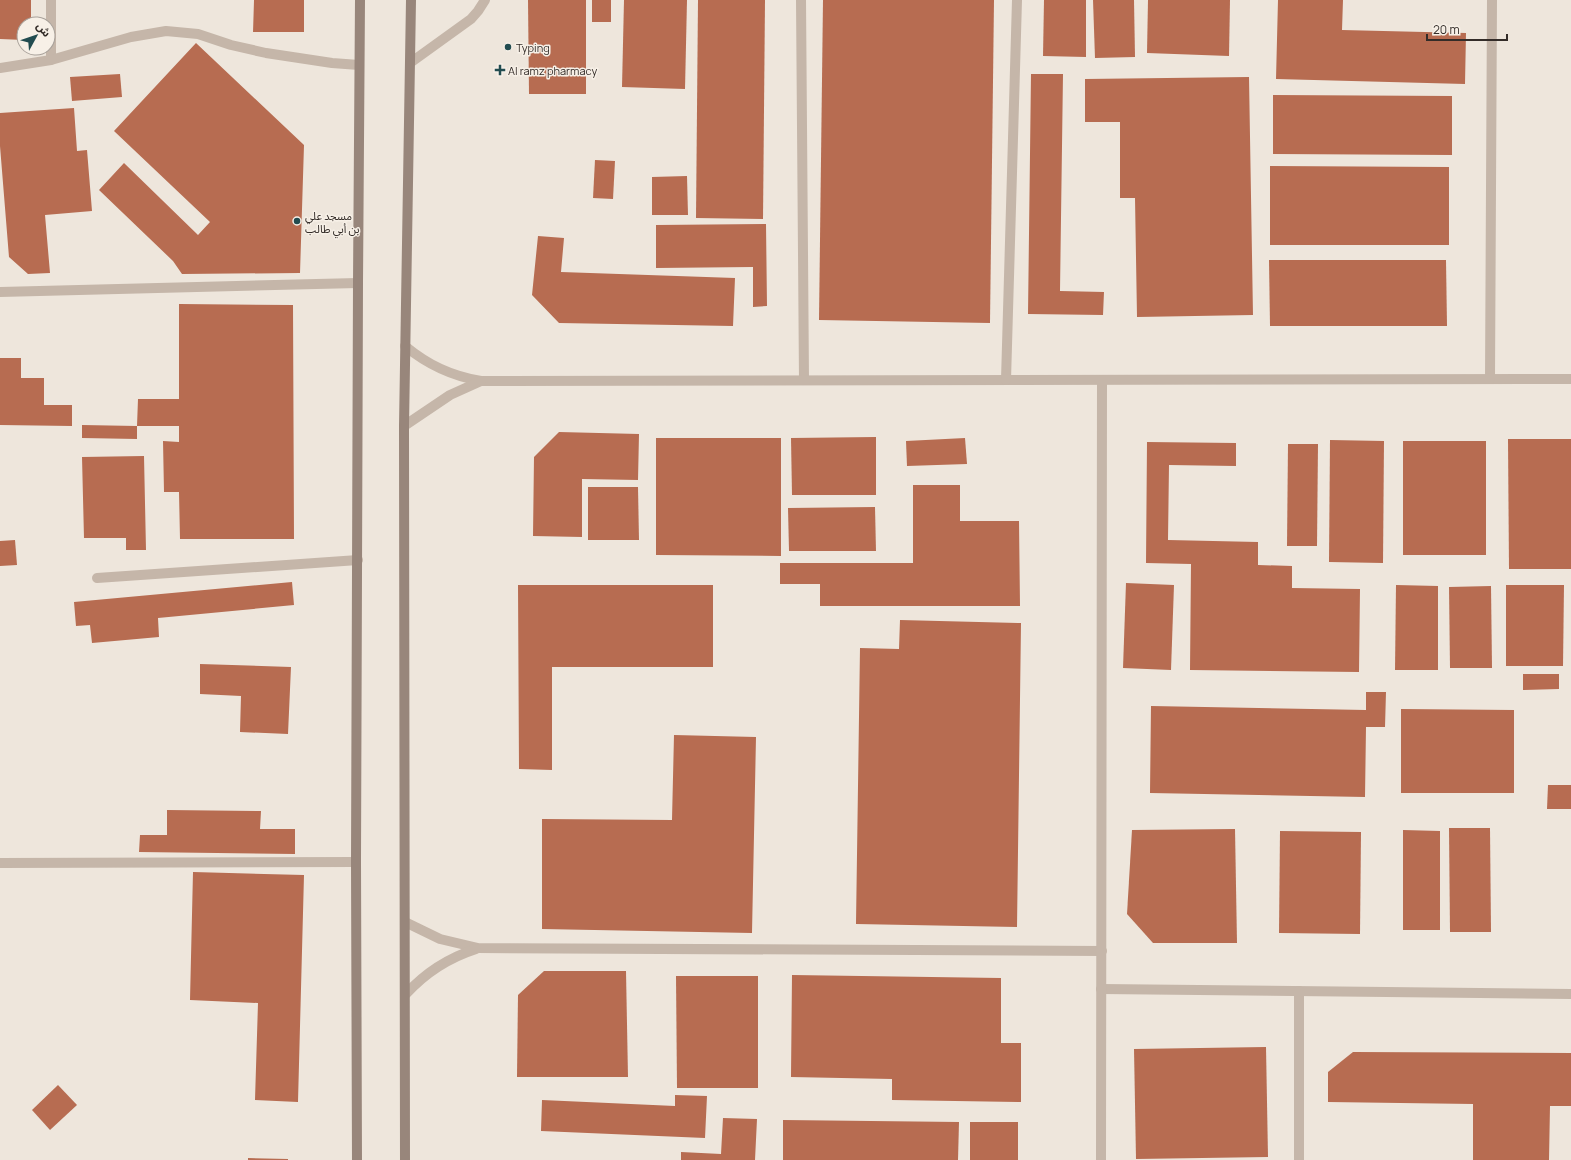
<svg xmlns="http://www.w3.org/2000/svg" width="1571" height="1160" viewBox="0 0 1571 1160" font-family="Manrope,'Noto Sans Arabic',sans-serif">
  <rect width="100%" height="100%" fill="#eee6dc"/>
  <!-- building -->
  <g fill="#b76c51">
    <path d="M0,0H31V24H24V40L0,39Z"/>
    <path d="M254,0H304V32H253Z"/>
    <path d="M528,0H586V94H529Z"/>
    <rect x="592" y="0" width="19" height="22"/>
    <path d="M624,0H687L685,89L622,87Z"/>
    <path d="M698,0H765L763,219L696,218Z"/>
    <path d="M823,0H994L990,323L819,320Z"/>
    <path d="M1044,0H1086V57L1043,56Z"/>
    <path d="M1093,0H1134L1135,57L1095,58Z"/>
    <path d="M1148,0H1230L1229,56L1147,53Z"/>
    <path d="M1278,0H1343L1342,30L1466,33L1465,84L1276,79Z"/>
    <path d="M196,43L304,145L300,273L182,274L173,261L99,190L124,163L198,235L210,222L114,131Z"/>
    <path d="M120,74L122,97L72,101L70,77Z"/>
    <path d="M1031,74H1063L1060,291L1104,292L1103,315L1028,314Z"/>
    <path d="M1249,77L1253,315L1137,317L1135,198H1120V122H1085V79Z"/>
    <path d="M1273,95L1452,96V155L1273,154Z"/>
    <path d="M74,108L77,151L87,150L92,211L45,215L50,273L28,274L9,257L0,146V113Z"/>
    <path d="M595,160L615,161L613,199L593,198Z"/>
    <path d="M1270,166L1449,167V245H1270Z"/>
    <path d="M687,176L688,215H652V177Z"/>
    <path d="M766,224L767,306L753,307V267L656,268V225Z"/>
    <path d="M538,236L564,238L561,272L735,278L733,326L559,323L532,295Z"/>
    <path d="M1269,260H1446L1447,326H1270Z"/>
    <path d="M179,304L293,305L294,539H180L179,492H164L163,441L179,442V426H137L138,399H179Z"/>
    <path d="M0,358H21V378H44V405H72V426L0,425Z"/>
    <path d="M82,425L137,426V439L82,438Z"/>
    <path d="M559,432L639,434L638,480L582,479V537L533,536L534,457Z"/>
    <path d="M876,437V495H792L791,438Z"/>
    <path d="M656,438H781V556L656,555Z"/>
    <path d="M965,438L967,464L907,466L906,441Z"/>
    <path d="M1508,439H1571V569H1509Z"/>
    <path d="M1330,440L1384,441L1383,563L1329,562Z"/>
    <rect x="1403" y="441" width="83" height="114"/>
    <path d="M1147,442L1236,443V466L1169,465L1168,540L1258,542V565L1292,566V588L1360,589L1359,672L1190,670L1191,564L1146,563Z"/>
    <path d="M1288,444H1318L1317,546H1287Z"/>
    <path d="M144,456L146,550H126V538H84L82,457Z"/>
    <path d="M913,485H960V521H1019L1020,606H820V584H780V563H913Z"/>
    <path d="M588,487H638L639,540H588Z"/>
    <path d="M875,507L876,551H789L788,508Z"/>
    <path d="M15,540L17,565L0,566V541Z"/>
    <path d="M292,582L294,605L158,618L159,637L92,643L90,625L76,626L74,602Z"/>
    <path d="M1126,583L1174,585L1171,670L1123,668Z"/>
    <path d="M518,585H713V667H552V770L519,769Z"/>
    <path d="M1396,585L1438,586V670H1395Z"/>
    <path d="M1506,585H1564L1563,666H1506Z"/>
    <path d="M1491,586L1492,668H1450L1449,587Z"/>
    <path d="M900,620L1021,623L1017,927L856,924L860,648L899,649Z"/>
    <path d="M200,664L291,667L288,734L240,732L241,696L200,694Z"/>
    <path d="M1523,674H1559V689L1523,690Z"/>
    <path d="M1366,692H1386L1385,727H1366L1365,797L1150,793L1151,706L1366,710Z"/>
    <path d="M1401,709L1514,710V793H1401Z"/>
    <path d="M674,735L756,737L752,933L542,929V819L672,820Z"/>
    <path d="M1548,785H1571V809H1547Z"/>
    <path d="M167,810L261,811L260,829H295V854L139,852L140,835H167Z"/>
    <path d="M1449,828H1490L1491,932H1450Z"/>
    <path d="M1235,829L1237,943H1153L1127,914L1132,830Z"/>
    <path d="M1403,830L1440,831V930H1403Z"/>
    <path d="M1280,831L1361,832L1360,934L1279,933Z"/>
    <path d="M193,872L304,875L298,1102L255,1100L258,1003L190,1000Z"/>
    <path d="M544,971H626L628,1077H517L518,995Z"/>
    <path d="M792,975L1001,978V1043H1021V1102L892,1100V1079L791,1077Z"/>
    <path d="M676,976H758V1088H677Z"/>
    <path d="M1266,1047L1268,1157L1136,1159L1134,1049Z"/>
    <path d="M1353,1052L1571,1053V1106H1550L1549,1160H1473V1104L1328,1102V1072Z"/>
    <path d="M58,1085L77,1105L50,1130L32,1110Z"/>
    <path d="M675,1095L707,1096L705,1138L541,1131L542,1100L675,1106Z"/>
    <path d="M723,1118L757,1119L755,1160H681V1152L721,1154Z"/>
    <path d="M783,1120L959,1122L958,1160H783Z"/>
    <rect x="970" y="1122" width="48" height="38"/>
    <path d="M248,1158L288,1159V1160H248Z"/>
  </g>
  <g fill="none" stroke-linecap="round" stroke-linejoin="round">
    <!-- service -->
    <g stroke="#c5b6a9" stroke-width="10">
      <path d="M801,0L804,380"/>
      <path d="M51,60V0"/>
      <path d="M410,63L471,19L478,11L485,0"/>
      <path d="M0,68L51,60L131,37L166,31L198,34L231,45L266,53L332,63L359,65"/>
      <path d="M0,292L358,283"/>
      <path d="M405,346C428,365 451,376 481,381L1571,379"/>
      <path d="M1490,379L1492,0"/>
      <path d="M1006,380L1017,0"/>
      <path d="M404,426L450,395L481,381"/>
      <path d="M97,578L358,560"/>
      <path d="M0,863L356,862"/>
      <path d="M405,922L440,939L478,948L1102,951"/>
      <path d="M1101,989L1571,994"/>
      <path d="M406,994C426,972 448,958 476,949"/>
      <path d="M1101,1160L1102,380"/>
      <path d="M1299,1160V991"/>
    </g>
    <!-- secondary -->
    <g stroke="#98867b" stroke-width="10">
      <path d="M357,1160L356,862L358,283L360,0"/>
      <path d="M405,1160L404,426L411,0"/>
    </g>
  </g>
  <!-- markers -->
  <g fill="#224c50" stroke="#f7f0e7" stroke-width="1.5">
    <circle cx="508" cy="47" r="4"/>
    <path d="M498 64h4v4h4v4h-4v4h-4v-4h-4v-4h4z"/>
    <circle cx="297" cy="221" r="4"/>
  </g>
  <g text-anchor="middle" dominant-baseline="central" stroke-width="3" stroke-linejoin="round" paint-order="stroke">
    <!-- poi labels -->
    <g font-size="11" fill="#332c28" stroke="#f7f0e7" text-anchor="start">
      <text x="516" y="47">Typing</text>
      <text x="508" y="70">Al ramz pharmacy</text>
      <text x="305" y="215">مسجد علي<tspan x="305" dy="13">بن أبي طالب</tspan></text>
    </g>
  </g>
  <!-- north arrow -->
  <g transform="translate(36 36) rotate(50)"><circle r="19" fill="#f7f0e7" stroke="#a9a29b"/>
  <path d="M0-3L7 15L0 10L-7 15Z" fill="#224c50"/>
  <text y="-6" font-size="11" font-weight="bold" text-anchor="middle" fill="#332c28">ش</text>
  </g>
  <!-- scale -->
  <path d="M1427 34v6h80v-6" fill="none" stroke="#332c28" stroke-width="2"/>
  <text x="1433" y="34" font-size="12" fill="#332c28" stroke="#f7f0e7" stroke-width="3" paint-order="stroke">20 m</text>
</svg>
